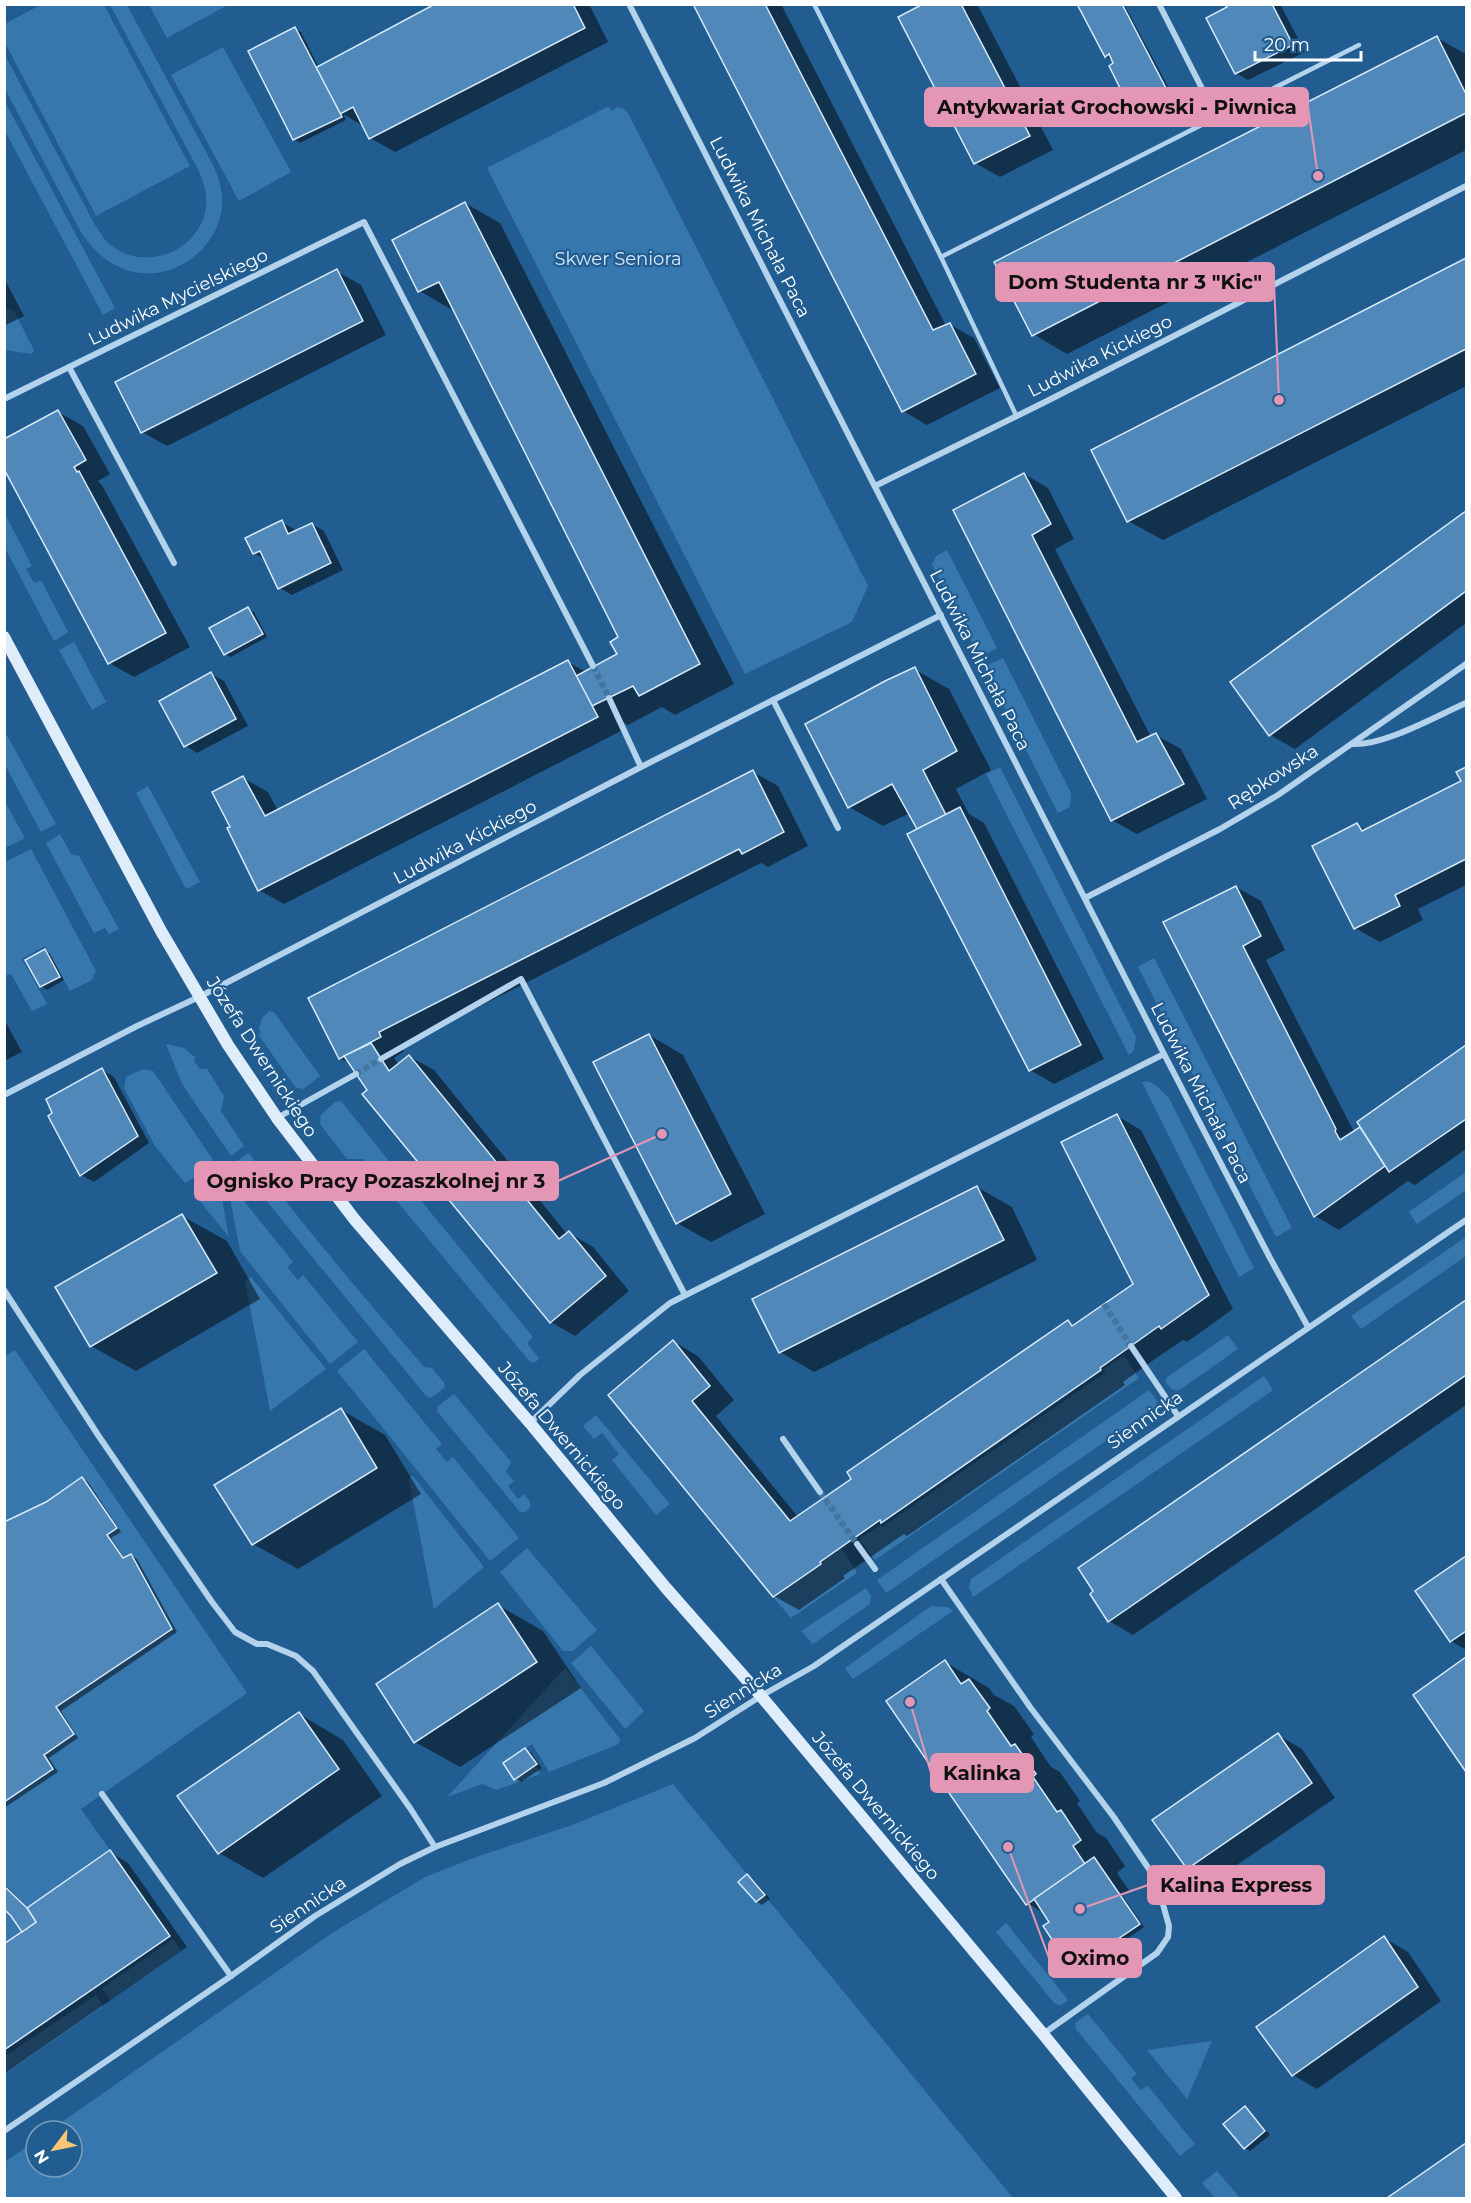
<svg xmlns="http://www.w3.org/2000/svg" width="1471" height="2203" viewBox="0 0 1471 2203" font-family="Montserrat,sans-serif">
  <rect width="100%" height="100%" fill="#225d91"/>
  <!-- green -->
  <g fill="#3677ae">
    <path d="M40,5H104L190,166L96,216L5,43V24Z"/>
    <path d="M110,5H127L213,165C218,176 222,188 222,200C223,249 169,287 124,269C105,262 94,250 82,234L5,89V55L95,225C99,230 102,236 106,241C140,275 200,253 206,207C208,194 203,182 199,171Z"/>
    <path d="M149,5H228L167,38Z"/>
    <path d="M223,47L291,172L239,201L171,75Z"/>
    <path d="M4,100L115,308L103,315L5,131Z"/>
    <path d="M609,106L611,111L618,107L624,109L628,113L868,586L852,622L745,674L487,168Z"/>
    <path d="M8,309L14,311L34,350L32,354L5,350V311Z"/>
    <path d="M5,514L32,566L26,569L34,583L41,580L68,632L54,641L5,548Z"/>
    <path d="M947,550L997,648L980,657L932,565L936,556Z"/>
    <path d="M74,642L106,702L92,710L59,650Z"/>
    <path d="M1003,658L1071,793L1070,807L1058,813L984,667Z"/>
    <path d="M4,730L56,824L41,832L5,765Z"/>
    <path d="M1000,767L1136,1037L1134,1050L1129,1055L986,774Z"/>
    <path d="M148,786L200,882L186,889L136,793Z"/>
    <path d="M4,800L25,838L5,848H4Z"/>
    <path d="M60,834L71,854L79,856L119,929L109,934L105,928L94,933L46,843Z"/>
    <path d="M31,849L96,971L92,980L70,991L45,946L22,959L47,1004L32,1011L11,974L4,976L5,862Z"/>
    <path d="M1154,958L1292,1228L1276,1237L1138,967Z"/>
    <path d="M269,1011L274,1012L320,1076L303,1089L295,1087L258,1034L261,1032L259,1028L262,1018Z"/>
    <path d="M166,1044L184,1048L195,1057L194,1061L200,1069H207L224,1096L221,1111L244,1146L231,1156L182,1084Z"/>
    <path d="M143,1069L153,1071L213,1160L211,1167L185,1183L155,1146L124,1088L126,1077Z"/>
    <path d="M1148,1081L1157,1086L1169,1098L1254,1268L1239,1277L1142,1082Z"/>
    <path d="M341,1101L393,1166L391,1171L379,1180L363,1159H347L320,1124L321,1115L335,1102Z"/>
    <path d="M249,1153C304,1227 364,1297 424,1367L432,1368L445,1384L444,1388L431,1398L426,1396L237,1165V1161Z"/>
    <path d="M1466,1172V1190L1417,1224L1409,1212Z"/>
    <path d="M217,1173L229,1237L194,1194L195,1186Z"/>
    <path d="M399,1179L404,1180L533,1337L527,1343L539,1358L536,1362H530L387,1189Z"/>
    <path d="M231,1185L293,1262L287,1267L298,1280L303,1275L358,1342L330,1364L240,1251L228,1187Z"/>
    <path d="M1466,1237V1256L1361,1329L1351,1316Z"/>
    <path d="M251,1277L326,1369L270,1411L245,1281Z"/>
    <path d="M1228,1335L1238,1349L1178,1391L1171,1389L1165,1381L1166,1378Z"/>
    <path d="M364,1349L442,1444L436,1449L447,1462L453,1457L519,1538L490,1561L337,1371Z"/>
    <path d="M15,1350L247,1693L81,1809L110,1850L27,1907L36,1922L5,1944L4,1357Z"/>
    <path d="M1124,1356L1139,1378L875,1560L859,1539L880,1525L882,1527L1106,1372L1104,1369Z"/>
    <path d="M1264,1376L1273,1390L973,1597L969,1587L971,1579Z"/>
    <path d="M1149,1390L1157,1401L1155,1407L886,1593L877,1580Z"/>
    <path d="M454,1394L511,1462L506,1472L514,1481L508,1486L518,1499L524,1494L530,1502V1508L525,1512H520L437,1411L438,1406Z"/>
    <path d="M596,1415L670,1504L656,1515L612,1460L619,1454L602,1433L594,1439L583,1426Z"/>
    <path d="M412,1475L484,1567L434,1609L409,1480Z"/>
    <path d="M841,1547L857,1573L791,1618L773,1597L821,1564L820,1562Z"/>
    <path d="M527,1548L597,1630L573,1651H563L500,1572Z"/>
    <path d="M866,1588L871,1596L870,1604L813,1644L801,1631Z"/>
    <path d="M931,1606L948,1607L953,1611L853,1679L845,1668Z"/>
    <path d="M591,1646L644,1711L625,1729L571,1663Z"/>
    <path d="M565,1668L620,1739L619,1744L549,1772L532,1744L504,1763L535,1765L540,1774L496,1790L482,1784L447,1797Z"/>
    <path d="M673,1784L1013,2198H5V2162L36,2140V2167H72V2131H49L332,1933L425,1877L476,1857L572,1825Z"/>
    <path d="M1006,1923L1068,2000L1061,2005L1055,2004L996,1932Z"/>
    <path d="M173,1939L181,1951L110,2000L102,1988Z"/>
    <path d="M96,1995L103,2006L5,2074V2056Z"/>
    <path d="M1088,2014L1137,2074L1131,2078L1140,2090L1148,2086L1195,2144L1180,2156L1076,2029L1075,2023Z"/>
    <path d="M1212,2041L1187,2099L1147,2050Z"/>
    <path d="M1217,2171L1240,2198H1215L1202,2183Z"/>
  </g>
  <!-- shadow -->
  <g fill="#0007">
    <path d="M438,4H589L608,42L395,152L370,138L365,127L343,114L346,120L300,143L294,139L295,29L301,32L319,68Z"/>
    <path d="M695,4H781L946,326L949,324L974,338L1000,388L927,425L903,411Z"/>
    <path d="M926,4H977L1053,150L1000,177L975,163Z"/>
    <path d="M1079,4H1124L1174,98L1139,115L1134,111L1111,66L1115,64L1106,56Z"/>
    <path d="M1228,4H1280L1305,52L1248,80L1236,73Z"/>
    <path d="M1437,38L1466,54V150L1067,354L1033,334Z"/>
    <path d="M465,203L500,223L734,684L675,715L662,707L628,725L614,717L621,731L284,904L259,890L231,827L243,778L268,792L278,811L568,662L586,672L619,655L620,637L454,311L420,291L394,241Z"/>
    <path d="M1466,259V386L1163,540L1128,521L1093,450Z"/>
    <path d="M336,271L361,285L386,335L167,446L142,432Z"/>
    <path d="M4,278L24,316L4,326L5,308Z"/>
    <path d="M58,412L83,426L110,474L98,481L103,487L190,647L134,677L109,663Z"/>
    <path d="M1024,474L1048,488L1074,539L1055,549L1151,737L1156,735L1181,749L1207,799L1137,834L1112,820L955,511Z"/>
    <path d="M1466,513V623L1295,749L1270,735L1283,646Z"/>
    <path d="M281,522L294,529L295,532L312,524L324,531L343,570L292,595L280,588L266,560L254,553L247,538Z"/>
    <path d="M248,609L254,612L267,637L231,657L225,654Z"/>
    <path d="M914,669L949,689L991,770L956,789L969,814L984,823L1104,1059L1054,1084L1030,1070L920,829L910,813L883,826L849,807Z"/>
    <path d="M211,674L224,681L248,726L197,753L185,745Z"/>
    <path d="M1466,768V885L1418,909L1423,920L1380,942L1355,928L1357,825L1367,830L1463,782L1458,773Z"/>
    <path d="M753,772L778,786L808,846L768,867L761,863L402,1046L404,1051L394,1058L399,1065L409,1056L434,1070L567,1234L569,1233L593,1247L629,1291L575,1336L551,1322L369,1090L352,1065L340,1058Z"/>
    <path d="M1236,887L1261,901L1285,950L1266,960L1354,1132L1362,1127L1359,1123L1466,1047V1149L1415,1185L1408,1181L1339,1230L1315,1216L1165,923Z"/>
    <path d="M45,951L50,954L64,980L47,990L41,986Z"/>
    <path d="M4,1019L22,1052L4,1061Z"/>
    <path d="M649,1035L683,1055L765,1214L711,1242L677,1223Z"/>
    <path d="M102,1070L114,1077L149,1143L94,1182L81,1175Z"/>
    <path d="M1117,1116L1141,1130L1233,1309L1187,1342L1183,1340L1155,1359L1123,1382L1125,1385L907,1536L904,1534L843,1576L845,1578L799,1610L774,1596L610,1395L674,1342L698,1356L734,1400L716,1416L798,1517L853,1479L1068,1322L1075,1326L1135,1285Z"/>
    <path d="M977,1187L1012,1207L1037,1260L814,1372L780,1352Z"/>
    <path d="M182,1216L227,1241L260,1299L136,1371L91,1346Z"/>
    <path d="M1466,1302V1405L1133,1635L1109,1621L1095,1591L1080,1568Z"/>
    <path d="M341,1410L385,1435L421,1494L298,1569L253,1544Z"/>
    <path d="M82,1478L88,1482L121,1532L111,1538L125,1559L131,1555L137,1559L177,1632L61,1711L78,1738L49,1758L58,1772L4,1808V1524L47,1503Z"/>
    <path d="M1466,1557V1650L1451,1641L1417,1591Z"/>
    <path d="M498,1605L543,1631L581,1688L460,1767L415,1742Z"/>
    <path d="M1466,1659V1770L1415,1696Z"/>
    <path d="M945,1662L989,1688L994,1695L1014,1706L1034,1734L1031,1737L1051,1767L1060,1772L1080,1801L1077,1803L1097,1833L1106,1838L1125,1866L1117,1873L1129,1890L1122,1895L1144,1927L1079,1972L1073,1969L1046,1914L1027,1903Z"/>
    <path d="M299,1714L343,1740L382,1796L263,1878L219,1853Z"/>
    <path d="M1278,1735L1302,1749L1335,1798L1212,1882L1188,1868Z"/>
    <path d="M525,1750L531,1753L542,1768L521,1782L516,1779Z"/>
    <path d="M110,1852L128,1863L187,1947L4,2074V1946L24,1932L4,1907V1884L28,1908Z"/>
    <path d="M747,1876L753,1879L770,1899L762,1905L756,1901Z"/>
    <path d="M1384,1938L1408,1952L1441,2001L1317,2089L1293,2075Z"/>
    <path d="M1245,2108L1250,2111L1270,2135L1250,2151L1245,2148Z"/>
    <path d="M1466,2145V2198H1390Z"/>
  </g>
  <!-- building -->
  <g fill="#4f88b9" stroke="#d8eaf9" stroke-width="1.5">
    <path d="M435,4H573L585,28L369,139L353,107L340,114L315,68Z"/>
    <path d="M693,4H765L933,330L950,323L976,374L902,412Z"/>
    <path d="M923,4H961L1030,136L974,164L898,17Z"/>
    <path d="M1077,4H1122L1169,94L1132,112L1109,66L1113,63L1109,54L1105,57Z"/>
    <path d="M1225,4H1272L1293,45L1235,74L1206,18L1227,7Z"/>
    <path d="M295,27L342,117L293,140L248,51Z"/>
    <path d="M1437,36L1466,94V113L1032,336L994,262Z"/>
    <path d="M465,202L700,664L639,696L633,686L592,706L576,676L617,654L610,642L618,637L439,282L418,292L392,240Z"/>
    <path d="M1466,258V349L1127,522L1091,450Z"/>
    <path d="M337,269L363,321L141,433L115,382Z"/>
    <path d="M58,410L86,460L74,467L77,472L79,471L166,633L108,664L4,469V439Z"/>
    <path d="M1024,473L1051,524L1032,535L1137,742L1156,733L1184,784L1111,821L953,510Z"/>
    <path d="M1466,511V591L1269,736L1230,682Z"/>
    <path d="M282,520L288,534L312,523L331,563L278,589L260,551L253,554L245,538Z"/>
    <path d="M248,607L263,634L224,655L209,628Z"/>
    <path d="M568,660L598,717L258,891L227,828L230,827L212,792L243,776L265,816Z"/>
    <path d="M915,667L957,751L923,770L946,815L917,829L892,784L848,808L805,724L885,681Z"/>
    <path d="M211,672L236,719L184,747L159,701Z"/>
    <path d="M1466,767V859L1395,895L1400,906L1354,929L1312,846L1357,823L1362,831L1461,781L1456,772Z"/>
    <path d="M753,770L784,832L742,854L739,849L379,1032L381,1037L339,1059L308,998Z"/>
    <path d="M960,807L1081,1045L1029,1071L907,834Z"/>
    <path d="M1236,886L1261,936L1243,946L1336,1129L1335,1131L1340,1140L1360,1127L1385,1166L1314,1217L1163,922Z"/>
    <path d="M45,949L60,977L40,987L25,960Z"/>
    <path d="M649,1034L731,1194L676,1224L593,1062Z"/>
    <path d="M371,1043L389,1071L409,1055L559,1239L569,1231L606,1276L550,1323L362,1094L367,1090L344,1056Z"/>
    <path d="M1466,1045V1119L1389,1172L1357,1122Z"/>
    <path d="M102,1068L138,1136L80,1176L48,1116L52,1113L46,1099Z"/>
    <path d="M1117,1114L1209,1295L1161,1329L1159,1326L1131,1346L1100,1368L1101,1370L881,1523L880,1520L820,1562L821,1564L773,1597L608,1395L673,1340L710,1386L692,1401L790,1521L851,1479L847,1472L1068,1320L1072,1326L1133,1284L1061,1142Z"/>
    <path d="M977,1186L1004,1240L779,1353L752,1299Z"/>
    <path d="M182,1214L217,1273L90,1347L55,1287Z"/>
    <path d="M1466,1300V1375L1108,1622L1090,1594L1093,1591L1078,1568Z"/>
    <path d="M341,1408L377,1468L252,1545L214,1485Z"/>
    <path d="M82,1477L117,1528L107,1535L123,1558L131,1554L172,1629L56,1707L74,1734L44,1755L53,1769L4,1802V1522L46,1502Z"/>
    <path d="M1466,1556V1631L1450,1642L1415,1591Z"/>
    <path d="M498,1603L537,1662L414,1743L376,1684Z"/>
    <path d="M1466,1657V1772L1413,1695Z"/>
    <path d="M945,1660L961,1684L969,1679L990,1708L987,1711L1011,1746L1015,1744L1036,1774L1033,1777L1057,1812L1061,1810L1081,1840L1073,1846L1085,1864L1026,1905L886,1701Z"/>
    <path d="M299,1712L339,1769L218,1854L177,1796Z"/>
    <path d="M1278,1733L1312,1783L1187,1869L1152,1820Z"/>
    <path d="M525,1748L537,1764L514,1780L503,1763Z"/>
    <path d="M110,1850L170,1936L4,2050V1944L36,1922L27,1908Z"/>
    <path d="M1094,1857L1140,1924L1072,1970L1043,1926L1049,1922L1034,1899Z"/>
    <path d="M747,1874L765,1895L756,1902L738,1882Z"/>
    <path d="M4,1886L27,1908L36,1922L22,1932L11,1916L4,1909Z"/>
    <path d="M1384,1936L1418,1987L1292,2076L1256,2027Z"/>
    <path d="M1245,2106L1265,2131L1244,2149L1223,2124Z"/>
    <path d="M1466,2143V2198H1387Z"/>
  </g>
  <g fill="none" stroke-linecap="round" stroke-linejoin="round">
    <!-- street-tunnel -->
    <g stroke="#4375a2" stroke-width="6" stroke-dasharray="6 3" stroke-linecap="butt">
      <path d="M593,666L609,698"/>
      <path d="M356,1074L381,1059"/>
      <path d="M1104,1304L1131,1346"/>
      <path d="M820,1492L857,1544"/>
    </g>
    <!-- lane -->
    <g stroke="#b3d3ed" stroke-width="4.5">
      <path d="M814,4L941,257L1016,415"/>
      <path d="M941,257L1359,45"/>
    </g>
    <!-- street -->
    <g stroke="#b3d3ed" stroke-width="6">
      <path d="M629,4L1164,1054L1270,1258L1308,1327"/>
      <path d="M1159,4L1217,118"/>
      <path d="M69,367L174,563"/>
      <path d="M4,399L364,222L593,666"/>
      <path d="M875,486L1049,400L1466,186"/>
      <path d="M609,698L641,767"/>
      <path d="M773,700L838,828"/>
      <path d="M1352,744C1384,746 1436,716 1466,703"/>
      <path d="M1085,898L1220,829L1278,795L1466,664"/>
      <path d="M381,1059L521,979L685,1295"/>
      <path d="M4,1095L137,1026L199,997L641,767L941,615"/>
      <path d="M277,1118L356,1074"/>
      <path d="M4,1290L98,1435L212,1602L235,1632L257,1644H267L296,1656L313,1671L410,1808L435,1847"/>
      <path d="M1131,1346L1178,1416"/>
      <path d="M530,1423L580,1375L670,1303L1164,1054"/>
      <path d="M783,1439L820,1492"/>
      <path d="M857,1544L875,1569"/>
      <path d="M941,1579L1030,1707L1113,1816L1149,1869L1159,1890L1169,1926L1168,1937L1157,1953L1043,2034"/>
      <path d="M102,1794L231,1976"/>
      <path d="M4,2131L231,1976L315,1916L400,1864L435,1847L604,1783L695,1738L761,1696L814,1666L1466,1220"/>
    </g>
    <!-- secondary -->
    <path stroke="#dfedfa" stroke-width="12" d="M4,637L161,931L228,1045L277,1118L355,1220L530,1423L666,1588L761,1696L1043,2034L1176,2198"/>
  </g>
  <g text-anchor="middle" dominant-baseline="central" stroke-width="4.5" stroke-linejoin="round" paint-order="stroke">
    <!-- street labels -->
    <g font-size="18" fill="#fff" stroke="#225d91">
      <text transform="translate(760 227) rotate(63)">Ludwika Michała Paca</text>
      <text transform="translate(178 297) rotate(-26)">Ludwika Mycielskiego</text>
      <text transform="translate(1100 356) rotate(-27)">Ludwika Kickiego</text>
      <text transform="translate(980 660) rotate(63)">Ludwika Michała Paca</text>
      <text transform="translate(1273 777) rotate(-33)">Rębkowska</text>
      <text transform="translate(465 842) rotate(-28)">Ludwika Kickiego</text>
      <text transform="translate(262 1057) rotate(57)">Józefa Dwernickiego</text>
      <text transform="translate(1201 1093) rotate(63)">Ludwika Michała Paca</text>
      <text transform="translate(1145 1420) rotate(-35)">Siennicka</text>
      <text transform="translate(562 1436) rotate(50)">Józefa Dwernickiego</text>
      <text transform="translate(743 1691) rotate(-32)">Siennicka</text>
      <text transform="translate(876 1806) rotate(50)">Józefa Dwernickiego</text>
      <text transform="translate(308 1905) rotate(-34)">Siennicka</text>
    </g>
    <!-- park labels -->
    <g font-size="18" fill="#d8eaf9" stroke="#225d91">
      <text x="618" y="259">Skwer Seniora</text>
    </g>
  </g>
  <!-- callouts -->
  <path fill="none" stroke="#e497b5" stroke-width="2" d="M1318 176L1308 107M1279 400L1274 282M662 1134L558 1181M910 1702L931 1773M1080 1909L1148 1885M1008 1847L1049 1958"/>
  <g fill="#e497b5" stroke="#225d91" stroke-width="2">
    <circle cx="1318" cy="176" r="6"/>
    <circle cx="1279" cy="400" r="6"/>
    <circle cx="662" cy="1134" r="6"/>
    <circle cx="910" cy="1702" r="6"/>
    <circle cx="1080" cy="1909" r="6"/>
    <circle cx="1008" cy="1847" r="6"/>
  </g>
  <g fill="#e497b5" stroke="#e497b5" stroke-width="2">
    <rect x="925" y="88" width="383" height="38" rx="6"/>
    <rect x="996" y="263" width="278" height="38" rx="6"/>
    <rect x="195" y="1162" width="363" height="38" rx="6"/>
    <rect x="931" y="1754" width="102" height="38" rx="6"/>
    <rect x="1148" y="1866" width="176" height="38" rx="6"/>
    <rect x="1049" y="1939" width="92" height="38" rx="6"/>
  </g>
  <g font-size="20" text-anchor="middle" font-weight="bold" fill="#111">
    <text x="1117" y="114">Antykwariat Grochowski - Piwnica</text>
    <text x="1135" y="289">Dom Studenta nr 3 "Kic"</text>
    <text x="376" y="1188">Ognisko Pracy Pozaszkolnej nr 3</text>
    <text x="982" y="1780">Kalinka</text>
    <text x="1236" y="1892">Kalina Express</text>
    <text x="1095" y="1965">Oximo</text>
  </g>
  <!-- border -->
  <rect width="1471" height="2203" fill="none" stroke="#ffffff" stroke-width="12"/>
  <!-- north arrow -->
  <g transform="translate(54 2149) rotate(238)"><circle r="28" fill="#225d91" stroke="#7a9ebd" stroke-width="1.5"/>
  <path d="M0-4.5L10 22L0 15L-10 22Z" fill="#f8c675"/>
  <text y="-9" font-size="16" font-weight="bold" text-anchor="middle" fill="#ffffff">N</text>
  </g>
  <!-- scale -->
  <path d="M1255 51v9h106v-9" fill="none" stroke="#ffffff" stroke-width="3"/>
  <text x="1264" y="51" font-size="18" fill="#ffffff" stroke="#225d91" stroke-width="4.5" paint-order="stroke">20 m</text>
</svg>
